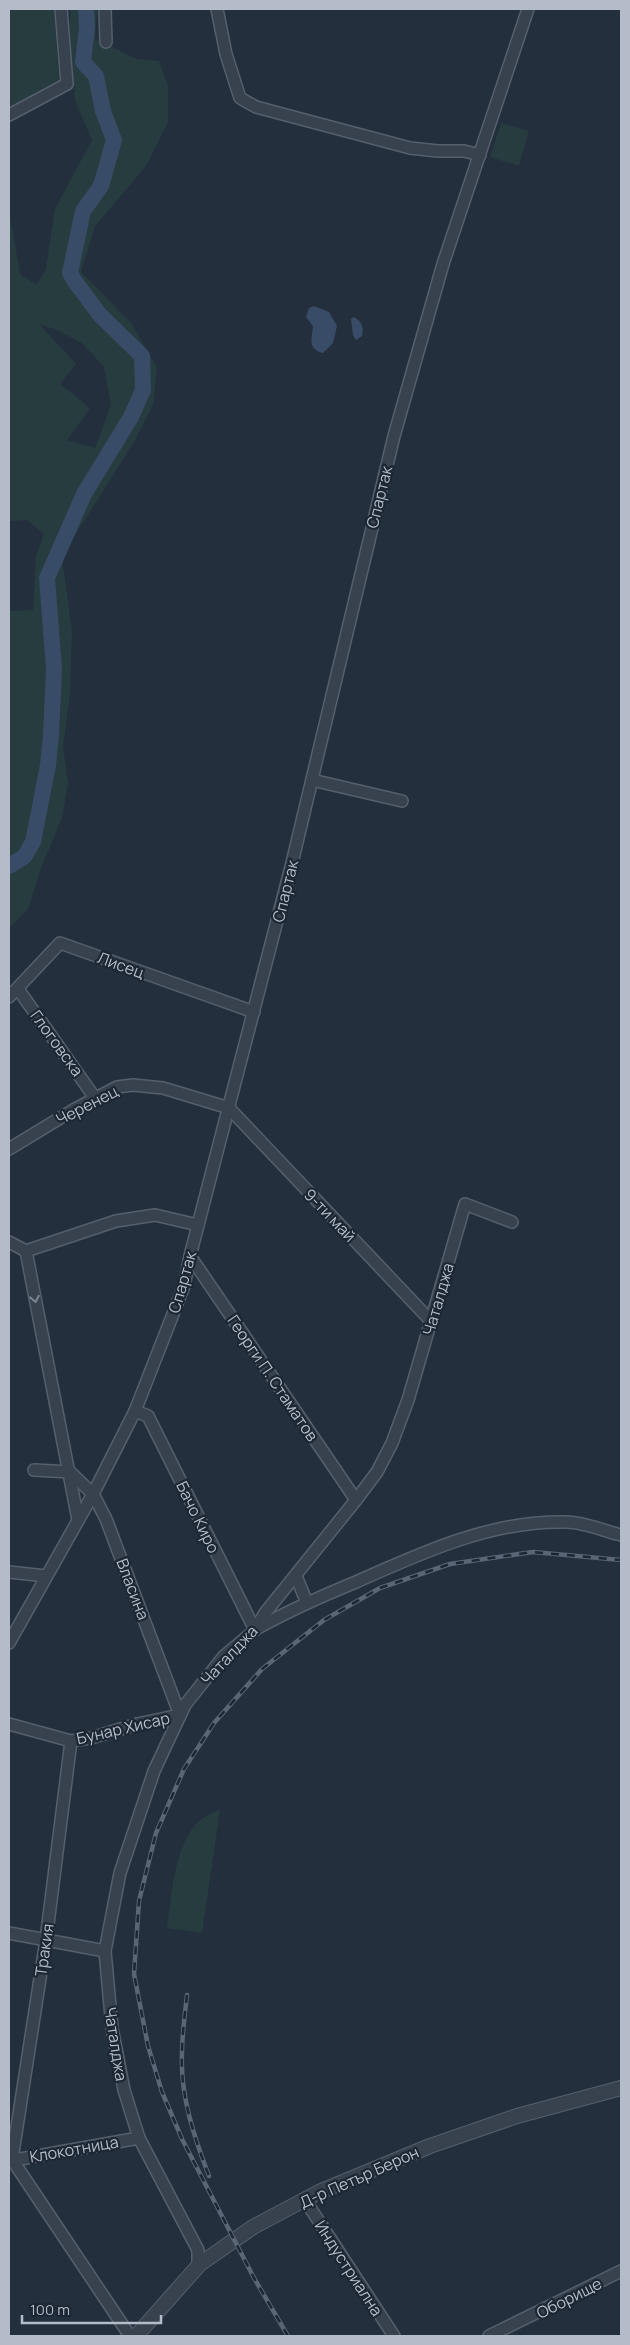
<svg xmlns="http://www.w3.org/2000/svg" width="630" height="2345" viewBox="0 0 630 2345" font-family="Manrope,sans-serif">
  <rect width="100%" height="100%" fill="#242f3e"/>
  <!-- green -->
  <g fill="#263c3f" fill-rule="evenodd">
    <path d="M9,9H54L59,80L9,107Z"/>
    <path d="M71,9H97L95,39L137,59L159,61L168,85V122L146,166L95,226L81,272L131,323L157,367L153,405L134,442L62,556L72,632L70,694L63,747L68,783L62,818L41,868L28,909L9,928V611L33,610L36,556L44,534L27,520L9,521V210L20,274L36,285L46,269L55,209L92,140L75,101L69,29ZM39,324L57,330L82,343L104,367L111,405L95,448L67,440L90,408L60,384L76,364Z"/>
    <path d="M501,123L529,131L519,166L490,157Z"/>
    <path d="M220,1810L202,1933L167,1928C173,1890 174,1821 220,1810Z"/>
  </g>
  <!-- water -->
  <g fill="#394c67">
    <path d="M314,306L329,312L337,326L333,343L323,353C307,349 312,338 313,326L306,317L309,308Z"/>
    <path d="M354,317C362,322 364,327 362,336L356,340L353,335L351,319Z"/>
  </g>
  <g fill="none" stroke-linecap="round" stroke-linejoin="round">
    <!-- river -->
    <path stroke="#394c67" stroke-width="16" d="M9,866L24,857L33,842L48,765L51,735L54,669L47,578L84,494L131,417L143,390L142,356L100,315L76,283L70,273L83,211L101,186L114,140L103,111L96,76L83,62L87,28L86,9"/>
    <!-- minor casing -->
    <g stroke="#565f6c" stroke-width="14">
      <g id="minor">
        <path d="M105,9L106,42"/>
        <path d="M217,9L226,54L240,98L256,107L410,148L438,151H464L480,155"/>
        <path d="M9,115L67,84L61,9"/>
        <path d="M312,780L402,801"/>
        <path d="M18,989L95,1098"/>
        <path d="M9,997L60,943L254,1012"/>
        <path d="M9,1149L75,1109L117,1087L133,1085L163,1088L229,1108L431,1321"/>
        <path d="M9,1242L26,1251"/>
        <path d="M26,1251L78,1520"/>
        <path d="M26,1251L116,1221L155,1215L198,1225"/>
        <path d="M190,1256L356,1500"/>
        <path d="M135,1411L148,1416L255,1630"/>
        <path d="M34,1470L70,1472"/>
        <path d="M9,1572L46,1576"/>
        <path d="M296,1576L307,1603"/>
        <path d="M256,1629C288,1611 322,1596 356,1582C421,1553 492,1520 566,1522C584,1522 604,1531 621,1535"/>
        <path d="M9,1643L93,1494L135,1411L184,1286L190,1256L292,863L394,436L443,264L528,9"/>
        <path d="M9,1724L71,1741L91,1738L137,1724L180,1715L106,1519L93,1494L70,1472"/>
        <path d="M9,1933L105,1951"/>
        <path d="M9,2155L130,2336"/>
        <path d="M12,2159L46,1940L71,1741"/>
        <path d="M9,2161L139,2138"/>
        <path d="M305,2200L394,2336"/>
        <path d="M198,2266V2250L139,2138L124,2090L112,2028L105,1951L120,1873L154,1771L185,1705L224,1656L255,1630L265,1613L356,1500L377,1472L392,1443L408,1400L465,1204L512,1222"/>
        <path d="M489,2336L621,2271"/>
      </g>
    </g>
    <!-- tertiary casing -->
    <g stroke="#565f6c" stroke-width="16">
      <path id="tertiary" d="M136,2336L200,2264L253,2227L319,2192L430,2146L517,2116L621,2088"/>
    </g>
    <!-- minor -->
    <use href="#minor" stroke="#38414e" stroke-width="11"/>
    <!-- tertiary -->
    <use href="#tertiary" stroke="#38414e" stroke-width="14"/>
    <!-- rail casing -->
    <g stroke="#5a6575" stroke-width="4.5">
      <g id="rail">
        <path d="M187,1995C185,2014 182,2034 182,2053C180,2095 194,2137 209,2176"/>
        <path d="M288,2336L254,2278L182,2139L162,2092L148,2046L134,1974L139,1901L156,1833L184,1769L214,1723L262,1669L324,1620L380,1588L450,1564L533,1552L621,1560"/>
      </g>
    </g>
    <!-- rail -->
    <use href="#rail" stroke="#1d2633" stroke-width="2.5" stroke-dasharray="8" stroke-linecap="butt"/>
  </g>
  <!-- one-way arrows -->
  <defs><path id="oneway-chevron" d="M-2-3.5L2.5 0L-2 3.5" fill="none" stroke-width="1.6" stroke-linecap="round" stroke-linejoin="round" transform="scale(1.25)"/></defs>
  <use stroke="#7c8592" href="#oneway-chevron" transform="translate(35 1299) rotate(79)"/>
  <g text-anchor="middle" dominant-baseline="central" stroke-width="4.5" stroke-linejoin="round" paint-order="stroke">
    <!-- street labels -->
    <g font-size="16" fill="#b4bcc9" stroke="#1d2633">
      <text transform="translate(379 497) rotate(-76)">Спартак</text>
      <text transform="translate(285 891) rotate(-76)">Спартак</text>
      <text transform="translate(121 965) rotate(20)">Лисец</text>
      <text transform="translate(57 1043) rotate(54)">Глоговска</text>
      <text transform="translate(87 1105) rotate(-27)">Черенец</text>
      <text transform="translate(330 1215) rotate(46)">9-ти май</text>
      <text transform="translate(182 1282) rotate(-74)">Спартак</text>
      <text transform="translate(438 1299) rotate(-74)">Чаталджа</text>
      <text transform="translate(273 1378) rotate(56)">Георги П. Стаматов</text>
      <text transform="translate(198 1517) rotate(64)">Бачо Киро</text>
      <text transform="translate(133 1589) rotate(69)">Власина</text>
      <text transform="translate(229 1655) rotate(-47)">Чаталджа</text>
      <text transform="translate(123 1728) rotate(-13)">Бунар Хисар</text>
      <text transform="translate(44 1950) rotate(-82)">Тракия</text>
      <text transform="translate(116 2044) rotate(81)">Чаталджа</text>
      <text transform="translate(74 2149) rotate(-10)">Клокотница</text>
      <text transform="translate(359 2177) rotate(-24)">Д-р Петър Берон</text>
      <text transform="translate(349 2268) rotate(57)">Индустриална</text>
      <text transform="translate(569 2298) rotate(-27)">Оборище</text>
    </g>
  </g>
  <!-- border -->
  <rect width="630" height="2345" fill="none" stroke="#b4bcc9" stroke-width="20"/>
  <!-- scale -->
  <path d="M22 2315v8h139v-8" fill="none" stroke="#b4bcc9" stroke-width="2.5"/>
  <text x="30" y="2315" font-size="15" fill="#b4bcc9" stroke="#1d2633" stroke-width="4" paint-order="stroke">100 m</text>
</svg>
